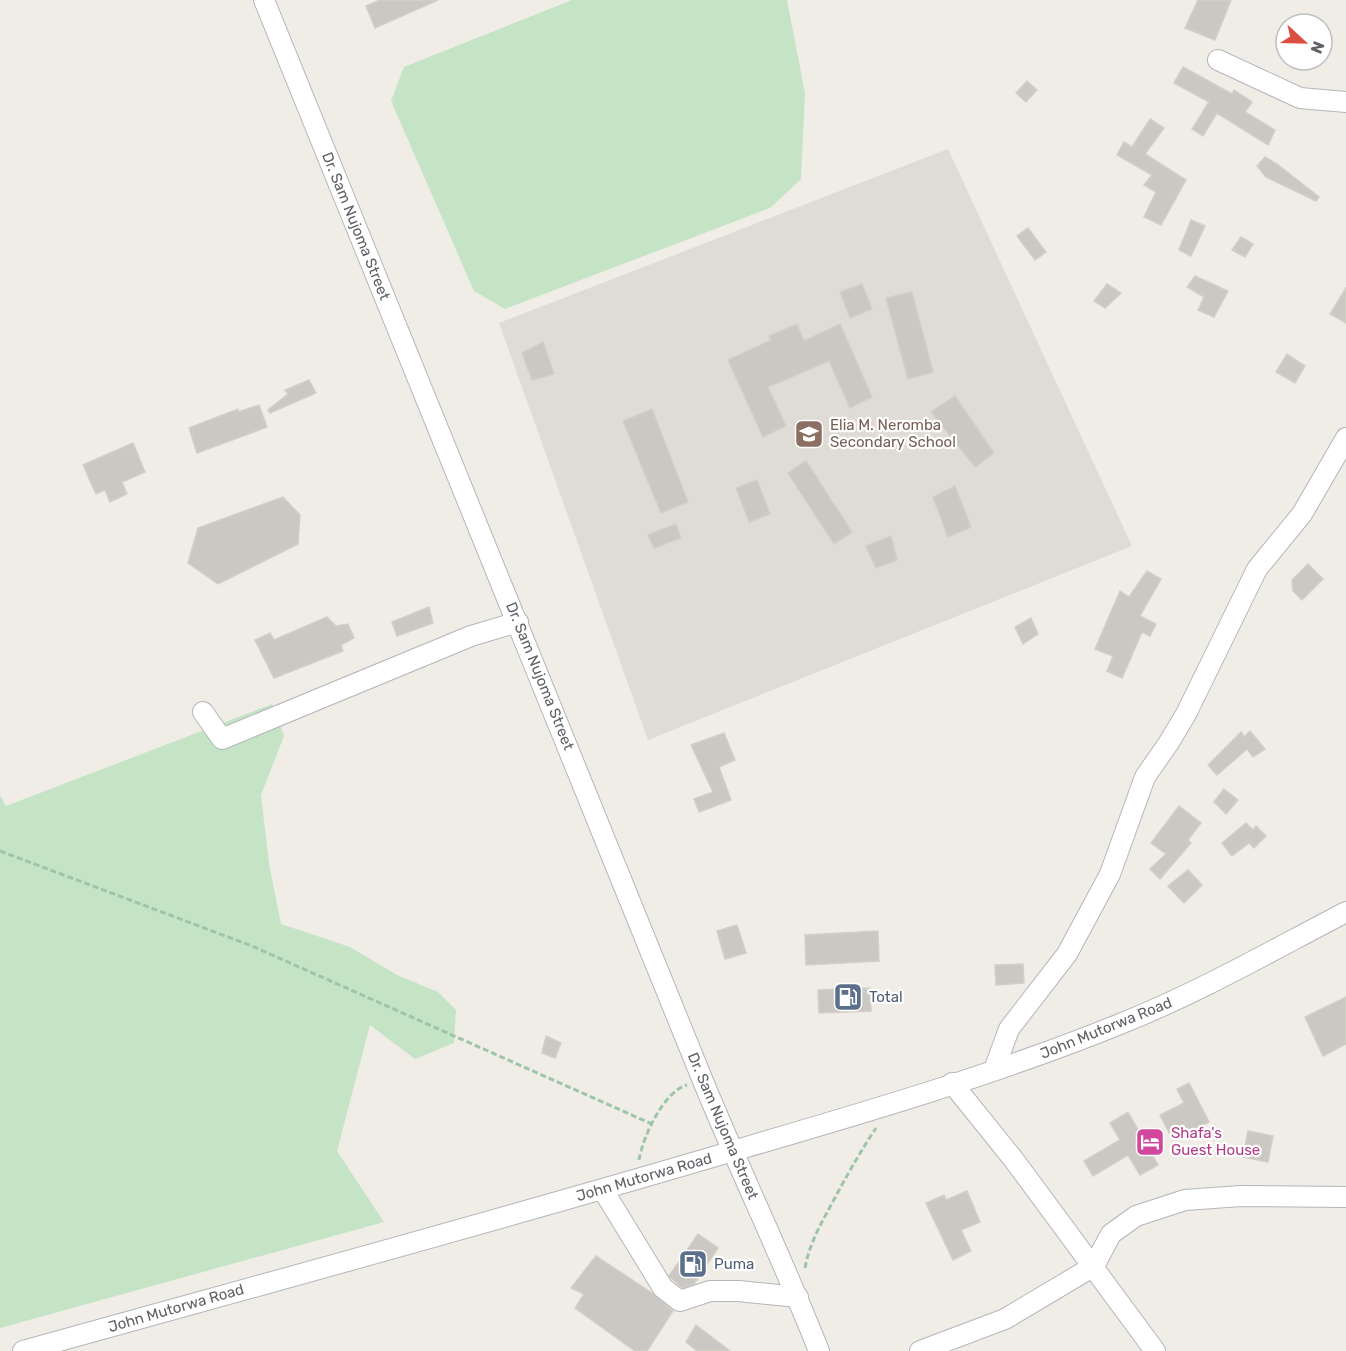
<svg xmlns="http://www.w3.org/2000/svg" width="1346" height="1351" viewBox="0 0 1346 1351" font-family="Rubik,sans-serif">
  <rect width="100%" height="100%" fill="#efede6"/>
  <!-- education -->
  <path fill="#dfdcd5" d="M948,149L1132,546L648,740L499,323Z"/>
  <!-- green -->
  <g fill="#c5e4c6">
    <path d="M572,0H787L805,93L801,179L770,208L505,309L474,291L391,101L404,67Z"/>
    <path d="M272,704L284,736L261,795L269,864L281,924L350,947L397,975L438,992L456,1010L454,1043L415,1059L370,1025L337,1151L384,1222L0,1328V795L6,806Z"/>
  </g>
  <!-- building -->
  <g fill="#cbc8c3" stroke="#d3cfc5" stroke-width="1.5">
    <path d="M380,0H438L375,28L366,6Z"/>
    <path d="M1198,0H1231L1215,40L1185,28Z"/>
    <path d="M1183,67L1232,94L1234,90L1252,102L1245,112L1275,130L1268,145L1217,113L1203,136L1192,129L1209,102L1174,83Z"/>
    <path d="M1027,81L1037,90L1026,102L1016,93Z"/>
    <path d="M1150,119L1164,128L1145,154L1186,180L1161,225L1144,217L1156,192L1144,185L1152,175L1117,155L1124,142L1132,147Z"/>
    <path d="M1265,157L1277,164L1319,197L1316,201L1266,177L1257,166Z"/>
    <path d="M1191,220L1205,226L1191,256L1179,250Z"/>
    <path d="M1028,228L1046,252L1035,260L1017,236Z"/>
    <path d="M1241,237L1253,244L1245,257L1232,250Z"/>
    <path d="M1195,276L1228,291L1214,317L1198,310L1204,297L1187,287Z"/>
    <path d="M862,284L872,309L850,318L840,292Z"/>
    <path d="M1107,284L1121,293L1105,308L1094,301Z"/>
    <path d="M1346,288V323L1330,314Z"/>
    <path d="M912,292L933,372L908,379L886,298Z"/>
    <path d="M797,324L804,341L840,324L872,397L850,408L829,361L768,387L786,426L763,437L728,360L771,340L769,336Z"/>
    <path d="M543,342L554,374L532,380L522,353Z"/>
    <path d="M1287,354L1305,366L1295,383L1276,372Z"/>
    <path d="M309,380L316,393L270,413L268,410L288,394L285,390Z"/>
    <path d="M955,396L994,453L975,467L931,412Z"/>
    <path d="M259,405L267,427L197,453L189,428L238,409V412Z"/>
    <path d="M652,409L688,502L661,513L623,421Z"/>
    <path d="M133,443L145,472L122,482L127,494L110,502L105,490L96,494L83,465Z"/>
    <path d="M806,461L852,532L834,544L788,473Z"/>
    <path d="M757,480L770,514L749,522L736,488Z"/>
    <path d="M955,486L971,527L948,537L933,497Z"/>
    <path d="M283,497L300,515L298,544L218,584L188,563L198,528Z"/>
    <path d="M676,524L681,538L654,548L648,535Z"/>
    <path d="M891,536L897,560L876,568L866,546Z"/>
    <path d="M1308,564L1323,579L1302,600L1293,591L1292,580Z"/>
    <path d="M1147,571L1161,579L1140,616L1156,624L1150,636L1142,632L1122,678L1107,671L1113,656L1095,649L1120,591L1129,597Z"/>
    <path d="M429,607L433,623L397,636L392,622Z"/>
    <path d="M327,617L336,626L348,624L354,638L341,645L343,651L274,678L255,640L270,633L274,640Z"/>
    <path d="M1031,618L1038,634L1023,644L1015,627Z"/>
    <path d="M1250,731L1265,749L1253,757L1247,749L1217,775L1208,765L1241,732L1244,737Z"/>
    <path d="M724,733L735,760L719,767L731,800L699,812L694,799L713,792L691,745Z"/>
    <path d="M1224,789L1238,800L1226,814L1214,802Z"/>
    <path d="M1179,806L1201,823L1188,840L1191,843L1160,879L1150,869L1166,854L1151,843Z"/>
    <path d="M1246,823L1253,830L1256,826L1266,836L1254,848L1249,843L1232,856L1222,843Z"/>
    <path d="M1188,870L1202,885L1184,903L1168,886Z"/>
    <path d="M737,925L746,953L725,959L717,931Z"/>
    <path d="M878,931L879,961L806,965L805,935Z"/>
    <path d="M1023,964L1024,983L996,985L995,965Z"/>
    <path d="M870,988L871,1011L819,1013L818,990Z"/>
    <path d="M1346,997V1044L1323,1056L1305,1017Z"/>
    <path d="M546,1036L561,1043L555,1058L542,1053Z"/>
    <path d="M1189,1083L1209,1122L1173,1140L1160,1115L1184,1103L1177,1089Z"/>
    <path d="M1128,1112L1158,1165L1140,1175L1128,1155L1093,1176L1084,1161L1120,1140L1110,1123Z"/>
    <path d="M1248,1131L1273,1136L1268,1162L1243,1157Z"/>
    <path d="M967,1191L980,1222L961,1230L971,1251L953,1260L926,1203L944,1195L946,1200Z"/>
    <path d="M698,1234L718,1248L694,1284L682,1288L669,1276Z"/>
    <path d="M596,1256L652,1293L673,1311L647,1351H635L575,1308L584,1294L571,1288Z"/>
    <path d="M696,1325L730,1351H697L686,1342Z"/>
  </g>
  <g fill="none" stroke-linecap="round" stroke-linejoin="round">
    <!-- minor casing -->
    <g stroke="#b3b6ba" stroke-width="22">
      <g id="minor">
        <path d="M264,0L703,1081C740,1171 783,1260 819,1351"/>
        <path d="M1218,60L1300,98L1346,102"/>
        <path d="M203,712L222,739L471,636L518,622"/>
        <path d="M994,1070L1009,1029L1067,954L1110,874L1145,777L1168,744L1186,714L1257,569L1302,514L1346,438"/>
        <path d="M952,1083L1014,1160L1155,1351"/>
        <path d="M603,1190L663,1288L680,1301L710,1291H738L798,1297"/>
        <path d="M23,1351C260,1285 497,1221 733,1151C863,1113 994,1075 1120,1024C1198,993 1271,951 1346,912"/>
        <path d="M920,1351L1005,1319L1094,1266L1111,1234L1136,1216L1185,1200L1241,1196L1346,1197"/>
      </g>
    </g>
    <!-- path -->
    <g stroke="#9ec5aa" stroke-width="3" stroke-dasharray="6 3" stroke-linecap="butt">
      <path d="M0,851L252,946L652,1124"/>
      <path d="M639,1160C643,1137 663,1092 687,1085"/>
      <path d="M805,1268C810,1240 825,1217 838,1192C850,1170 862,1149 876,1128"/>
    </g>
    <!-- minor -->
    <use href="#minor" stroke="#fff" stroke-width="20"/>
  </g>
  <!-- icons -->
  <defs>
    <g id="school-square" transform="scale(1.5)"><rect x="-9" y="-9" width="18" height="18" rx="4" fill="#8d6e63" stroke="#fff"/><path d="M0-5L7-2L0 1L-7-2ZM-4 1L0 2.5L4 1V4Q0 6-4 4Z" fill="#fff"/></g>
    <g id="fuel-square" transform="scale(1.5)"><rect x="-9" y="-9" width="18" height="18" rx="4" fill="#5c6f8a" stroke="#fff"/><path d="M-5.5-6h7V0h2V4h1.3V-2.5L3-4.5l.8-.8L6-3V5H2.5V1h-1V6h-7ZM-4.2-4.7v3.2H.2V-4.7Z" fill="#fff"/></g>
    <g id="hotel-square" transform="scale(1.5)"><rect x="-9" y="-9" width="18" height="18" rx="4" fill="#d1479c" stroke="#fff"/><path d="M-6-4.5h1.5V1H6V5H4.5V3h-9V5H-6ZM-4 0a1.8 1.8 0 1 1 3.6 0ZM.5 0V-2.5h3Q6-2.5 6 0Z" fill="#fff"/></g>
  </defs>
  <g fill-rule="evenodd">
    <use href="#school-square" x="809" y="434"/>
    <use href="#fuel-square" x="848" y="997"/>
    <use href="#hotel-square" x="1150" y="1142"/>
    <use href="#fuel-square" x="693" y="1264"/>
  </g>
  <g text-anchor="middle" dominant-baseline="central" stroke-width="4.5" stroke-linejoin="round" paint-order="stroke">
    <!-- street labels -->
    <g font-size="15" fill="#5e6165" stroke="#fff">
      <text transform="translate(356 226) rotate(68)">Dr. Sam Nujoma Street</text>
      <text transform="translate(540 676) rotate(68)">Dr. Sam Nujoma Street</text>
      <text transform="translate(1106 1028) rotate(-22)">John Mutorwa Road</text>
      <text transform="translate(723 1126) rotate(67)">Dr. Sam Nujoma Street</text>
      <text transform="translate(644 1177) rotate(-16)">John Mutorwa Road</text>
      <text transform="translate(176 1308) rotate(-16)">John Mutorwa Road</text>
    </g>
    <!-- education labels -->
    <g font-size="15" fill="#785e54" stroke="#fff" text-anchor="start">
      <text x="830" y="425">Elia M. Neromba<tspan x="830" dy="17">Secondary School</tspan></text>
    </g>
    <!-- service labels -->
    <g font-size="15" fill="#4e5e75" stroke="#fff" text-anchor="start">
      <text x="869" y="997">Total</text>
      <text x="714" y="1264">Puma</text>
    </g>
    <!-- hotel labels -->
    <g font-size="15" fill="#b23c85" stroke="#fff" text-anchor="start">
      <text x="1171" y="1133">Shafa's<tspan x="1171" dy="17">Guest House</tspan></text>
    </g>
  </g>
  <!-- north arrow -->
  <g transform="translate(1304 42) rotate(112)"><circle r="28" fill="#ffffff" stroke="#bfc0c1" stroke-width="1.5"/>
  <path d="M0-4.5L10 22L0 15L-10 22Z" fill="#dc4e3f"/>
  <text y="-9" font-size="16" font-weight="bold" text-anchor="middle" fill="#5e6165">N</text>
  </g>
</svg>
